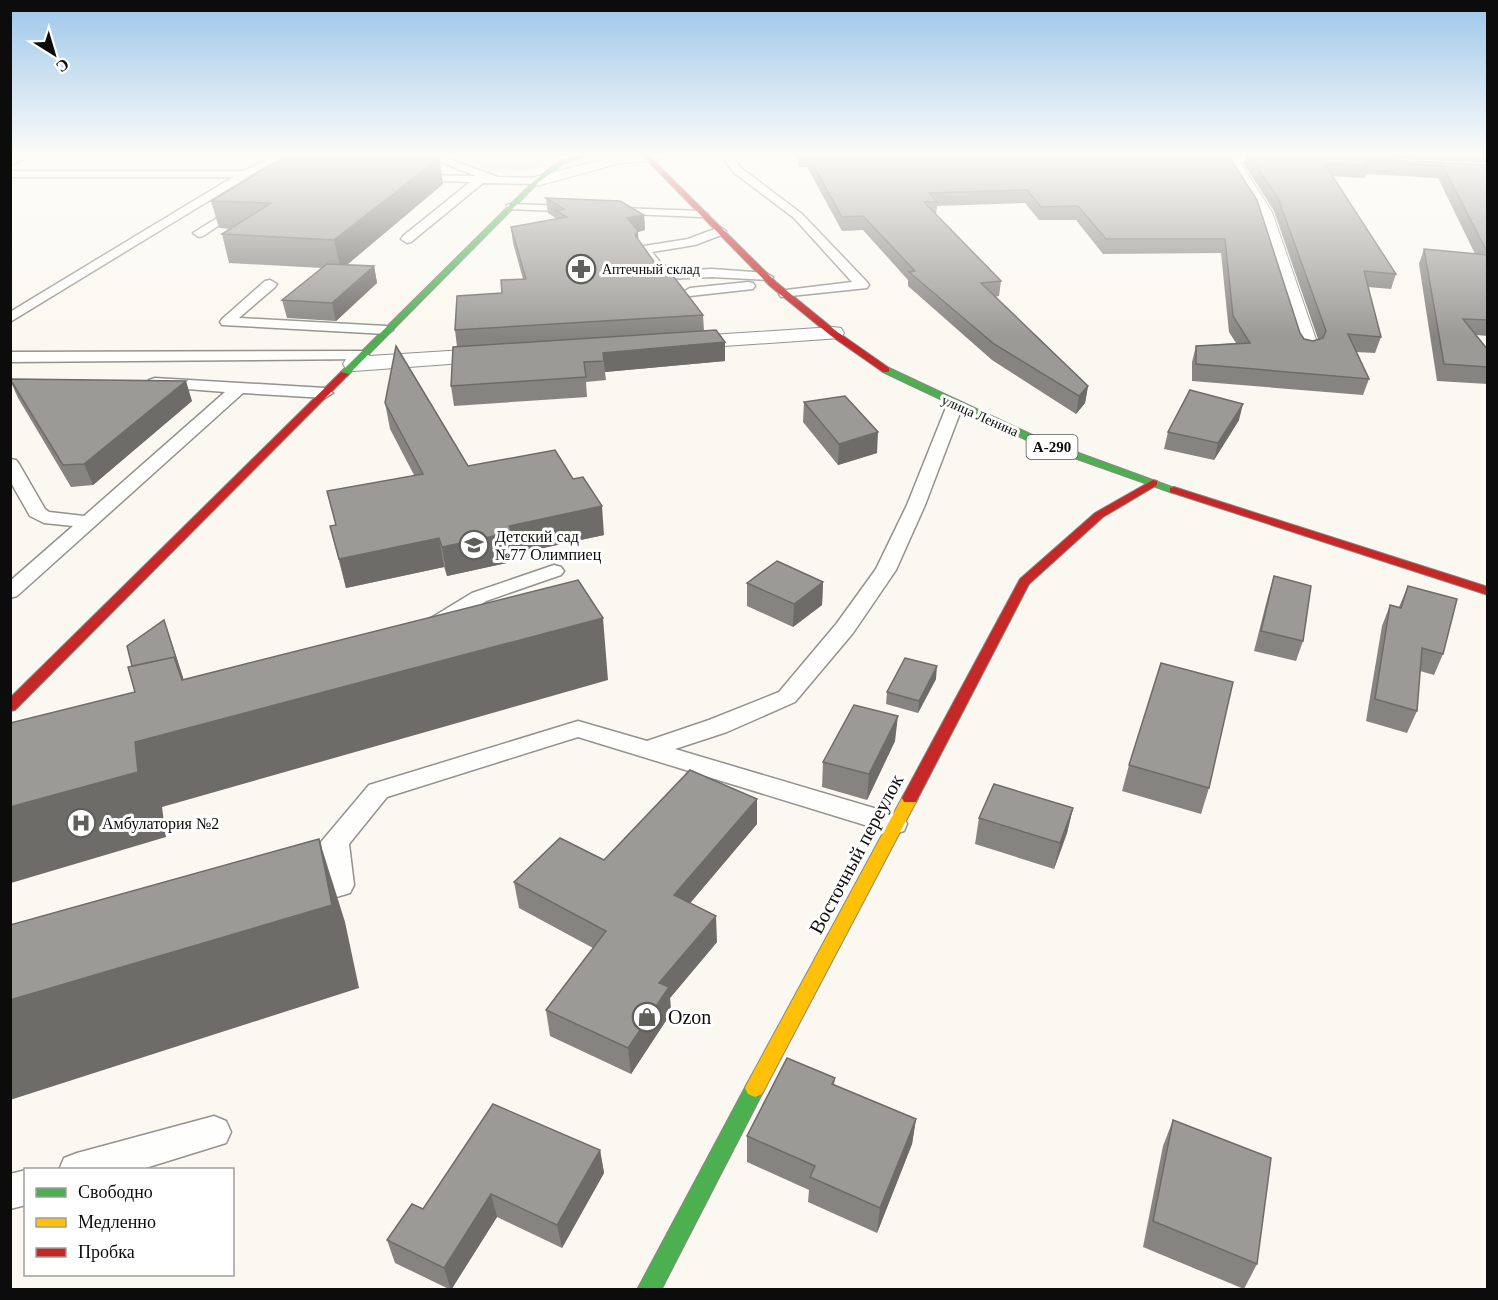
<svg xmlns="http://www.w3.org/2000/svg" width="1498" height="1300" viewBox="0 0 1498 1300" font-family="Georgia,serif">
  <rect width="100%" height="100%" fill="#faf8f0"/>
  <!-- green -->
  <path fill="#e3edd2" d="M447,155H550L536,169L491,173Z"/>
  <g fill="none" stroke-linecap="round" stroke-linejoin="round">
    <!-- lane casing -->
    <g stroke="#93928f" stroke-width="3">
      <g id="lane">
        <path d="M18,155H30L10,166V159Z"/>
        <path d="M278,155H291L264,167L10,322V312L233,177H10V171H243Z"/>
        <path d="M423,155H437L498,177L537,178L542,181L537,184L483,183L411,242L407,243L401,239L403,236L470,182L412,180L408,179V175L476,176Z"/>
        <path d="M721,155H731L741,168L802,214L867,282L869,285L867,288L781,297L779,294L786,290L852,282L794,218L733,172Z"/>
        <path d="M241,203L245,204V208L203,236L199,237L193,233Z"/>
        <path d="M511,204L702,211L708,214L702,217L507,209V205Z"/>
        <path d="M720,227L726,231L724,234L695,245L652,252L667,271L712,269L766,273L773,277L771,280L712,277L663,279L658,278L638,250L644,246L688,239Z"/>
        <path d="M270,280L277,284L275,287L239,318L386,326L393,330L386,334L222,325L220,322L222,319L265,281Z"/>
        <path d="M748,282L753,283L755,286L753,289L690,296L683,292L690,288Z"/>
        <path d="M362,351L370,356L367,359L10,362V352Z"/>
        <path d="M155,378L325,388L333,393L325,398L243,393L17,596L10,598V581L73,526L44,523L30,516L10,481V459L16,460L19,464L45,509L49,512L84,516L225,392L149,386L147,383L149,380Z"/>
        <path d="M955,400L963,405L925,505L896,570L853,633L795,702L727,732L675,749L904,817L907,824L904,831L894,834L578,737L387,797L349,844L354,885L350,893L306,906L296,903L292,895L296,887L325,878L321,842L369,785L578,721L647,741L709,720L779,692L837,623L876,569L907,505L947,405Z"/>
        <path d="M554,565L561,567L564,571L561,575L486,601L442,631L434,633L426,631L423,626L426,621L472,593Z"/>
        <path d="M214,1116L226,1121L231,1132L226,1143L139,1170H59L64,1158L77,1153Z"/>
        <path d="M26,1170V1205L10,1209V1174Z"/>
      </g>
    </g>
    <!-- street casing -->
    <g stroke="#93928f" stroke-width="2">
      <g id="street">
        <path d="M670,155L663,159L617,164L537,186L529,181L531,178L616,156Z"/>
        <path d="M1205,155L1291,156L1298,160L1291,164L1240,162L1272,212L1319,348L1316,353L1308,355L1300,353L1297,348L1256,212L1229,168Z"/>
        <path d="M833,327L841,328L844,333L841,338L680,349L672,348L669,343L672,338L680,337Z"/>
        <path d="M496,348L504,350L507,355L504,360L354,371L346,369L343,364L346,359L354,357Z"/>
      </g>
    </g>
    <!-- fast casing -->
    <g stroke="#8a8985" stroke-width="2">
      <g id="fast">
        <path d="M582,155H591L564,163L539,182L347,376H341V372L535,180L560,161Z"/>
        <path d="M883,368H889L1043,440L1180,490L1174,493L1170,492L1035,444L883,372Z"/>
        <path d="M755,1079L762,1082L765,1088L661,1290H637L748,1082Z"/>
      </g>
    </g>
    <!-- slow casing -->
    <g stroke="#8a8985" stroke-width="2">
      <path id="slow" d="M910,792L916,794L918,798L762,1094L755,1097L748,1094L745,1088L748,1082L902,798L904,794Z"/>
    </g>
    <!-- jam casing -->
    <g stroke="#8a8985" stroke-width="2">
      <g id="jam">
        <path d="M642,155H648L776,282L836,331L889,368V372H883L830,335L770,286Z"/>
        <path d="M341,372L349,374L15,710L10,711V698Z"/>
        <path d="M1153,480L1157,481V485L1103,517L1029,584L918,798L916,802H904L902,798L1020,579L1095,513Z"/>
        <path d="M1174,487L1488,587V595L1170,492V488Z"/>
      </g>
    </g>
    <!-- lane -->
    <use href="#lane" fill="#fefefd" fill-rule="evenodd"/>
    <!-- street -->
    <use href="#street" fill="#fefefd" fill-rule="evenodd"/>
    <!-- fast -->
    <use href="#fast" fill="#4caf50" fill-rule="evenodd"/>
    <!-- slow -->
    <use href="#slow" fill="#ffc107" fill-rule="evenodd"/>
    <!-- jam -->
    <use href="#jam" fill="#c62828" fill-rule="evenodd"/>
  </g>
  <!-- wall -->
  <g fill="#868481">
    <path d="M796,155H1225L1300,333L1304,339L1313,341L1318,339L1274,211L1244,164L1247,155H1292L1488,165V336L1476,335L1488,350V384L1437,381L1419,264L1424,249L1475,254L1438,178L1366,174L1365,178L1332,176L1396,274L1391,289L1368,287L1381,337L1375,353L1356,352L1369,379L1363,395L1192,381V362L1196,346L1236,343L1229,332L1221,253L1103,254L1076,220H1039L1025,203L937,206L936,215L1001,281L999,296L995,297L1088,386L1085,403L1076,414L992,360L908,286V280L863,230L842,231L807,167H799Z"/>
    <path d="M1317,155H1488V163Z"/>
    <path d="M439,158L443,184L346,265L374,266L377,283L336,321L287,318L282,300L322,268L229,263L222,234L230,229L219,228L211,201Z"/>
    <path d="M546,198L644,215L645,230L638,232V239L655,263L703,315L704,331L725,342V361L605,372L606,380L586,382L587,397L454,406L451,386L457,347L455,330L502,293L523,279L513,243L511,227L557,219L548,213Z"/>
    <path d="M10,380L192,401L93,485L71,487L18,398Z"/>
    <path d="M804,402L877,453L838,465L803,422Z"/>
    <path d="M385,403L468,466L604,535L515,554L516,561L447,576L444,567L346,588L330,526L336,525L414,475L390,429Z"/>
    <path d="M1239,420L1214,460L1164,449L1168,432Z"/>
    <path d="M1274,576L1303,641L1296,661L1254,651L1268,596Z"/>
    <path d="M823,582L822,605L793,627L747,606V583Z"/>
    <path d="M1408,586L1443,654L1434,675L1420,671L1417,711L1407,733L1366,721L1382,626L1390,605L1399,607Z"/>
    <path d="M936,679L918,713L886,704L887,692Z"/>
    <path d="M895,741L867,800L822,787L823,762Z"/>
    <path d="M1129,765L1209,788L1201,814L1122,791Z"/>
    <path d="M757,799V824L690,903L717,942L670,998L671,1013L631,1074L550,1036L546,1010L593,948L519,908L514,882L604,860Z"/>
    <path d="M1073,808L1067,833L1054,869L975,844L979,818Z"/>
    <path d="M835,1078L834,1085L916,1119L912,1144L877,1233L808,1202L809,1190L747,1162V1136Z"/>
    <path d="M1173,1120L1257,1264L1244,1289L1143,1247L1163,1146Z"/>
    <path d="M600,1150L604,1173L562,1248L497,1217L451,1290L395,1263L387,1240L423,1209Z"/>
  </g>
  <!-- shaded-wall -->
  <g fill="#6d6c69">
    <path d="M439,158L443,184L341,270L334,240Z"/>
    <path d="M644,215L645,230L638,232L639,247L627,218Z"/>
    <path d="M374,266L377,283L336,321L332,303Z"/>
    <path d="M725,342V361L605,372L603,353Z"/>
    <path d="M186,381L192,401L93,485L84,464Z"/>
    <path d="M1088,386L1085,403L1076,414L1079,396Z"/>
    <path d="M1243,404L1239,420L1214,460L1218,443Z"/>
    <path d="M878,432L877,453L838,465L839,444Z"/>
    <path d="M602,506L604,535L515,554L516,561L447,576L442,547L509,526Z"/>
    <path d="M439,538L444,567L346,588L339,559Z"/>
    <path d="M823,582L822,605L793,627L794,604Z"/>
    <path d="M603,618L608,680L162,807L166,837L11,883L10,882V807L135,742L164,620L191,702Z"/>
    <path d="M937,666L936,679L918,713L919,701Z"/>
    <path d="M898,716L895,741L867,800L869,774Z"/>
    <path d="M757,799V824L675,921L674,895Z"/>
    <path d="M1073,808L1067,833L1054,869L1060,843Z"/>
    <path d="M319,839L345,922L359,988L10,1100V1000Z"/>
    <path d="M716,916L717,942L670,998L671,1013L631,1074L628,1048L659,983Z"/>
    <path d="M916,1119L912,1144L877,1233L880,1208Z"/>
    <path d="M600,1150L604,1173L562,1248L557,1225Z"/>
    <path d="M491,1194L497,1217L451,1290L444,1268Z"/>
  </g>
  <!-- building -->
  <g fill="#9c9a96" stroke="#6d6c69" stroke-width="1.5">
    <path d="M287,155H316L439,158L334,240L222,234L271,203L211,201Z"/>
    <path d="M808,155H1225L1230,158L1257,200L1300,333L1304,339L1313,341L1323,338L1326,331L1278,198L1249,155H1292L1488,165V252L1485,248L1443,166L1366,161L1369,166L1324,163L1396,274L1364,271L1381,337L1348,334L1369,379L1196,364V346L1250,343L1233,316L1225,239H1106L1078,206L1041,207L1027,190L929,193L937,202H924L1001,281L981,283L1088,386L1079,396L994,344L909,272L915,271L863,216L842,217Z"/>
    <path d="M546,198L620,201L644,215L627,218L638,231L635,235L655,263L664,264L703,315L455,330L457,296L502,293L501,280L526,279L511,227L567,217L556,211L564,209Z"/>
    <path d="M1424,249L1488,255V320L1463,319L1488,350V367L1444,364Z"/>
    <path d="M327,264L374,266L332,303L282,300Z"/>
    <path d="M716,330L725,342L603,353L604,361L584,362L586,377L451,386L453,347Z"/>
    <path d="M396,346L468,466L555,450L573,479L583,477L602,506L509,526L512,532L442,547L439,538L339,559L330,526L336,525L327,491L423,474L385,403Z"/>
    <path d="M10,379L186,381L84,464L63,465Z"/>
    <path d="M1190,390L1243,404L1218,443L1168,432Z"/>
    <path d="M845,396L878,432L839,444L804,402Z"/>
    <path d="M777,561L823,582L794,604L747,583Z"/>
    <path d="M1274,576L1311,586L1303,641L1261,631Z"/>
    <path d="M578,580L603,618L135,742L138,772L10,807V723L135,692L128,667L174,657L182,680Z"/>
    <path d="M1408,586L1457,599L1443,654L1422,648L1417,711L1375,699L1390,605L1401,608Z"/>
    <path d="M164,620L182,677L174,657L132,666L127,646Z"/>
    <path d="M905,658L937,666L919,701L887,692Z"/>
    <path d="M1161,663L1233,682L1209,788L1129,765Z"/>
    <path d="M854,705L898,716L869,774L823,762Z"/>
    <path d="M690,770L757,799L674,895L716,916L659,983L669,987L628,1048L546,1010L606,931L514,882L560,838L604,860Z"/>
    <path d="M994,784L1073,808L1060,843L979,818Z"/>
    <path d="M319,839L332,905L10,1000V925Z"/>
    <path d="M787,1058L835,1078L832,1084L916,1119L880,1208L810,1177L815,1166L747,1136Z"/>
    <path d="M493,1104L600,1150L557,1225L491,1194L444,1268L387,1240L412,1204L423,1209Z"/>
    <path d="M1173,1120L1271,1158L1257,1264L1153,1221Z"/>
  </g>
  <!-- sky -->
  <linearGradient id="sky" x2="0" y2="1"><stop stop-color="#9cc7eb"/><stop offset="0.46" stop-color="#fdfcf8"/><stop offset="1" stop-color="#fdfcf8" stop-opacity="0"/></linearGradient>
  <rect width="1498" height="337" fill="url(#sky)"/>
  <!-- icons -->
  <defs>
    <g id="pharmacy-ring" transform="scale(1.5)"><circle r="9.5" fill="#fff" stroke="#5f5f5c" stroke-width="1.5"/><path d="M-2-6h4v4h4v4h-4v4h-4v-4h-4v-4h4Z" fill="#5f5f5c"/></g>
    <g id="school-ring" transform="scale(1.5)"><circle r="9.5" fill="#fff" stroke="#5f5f5c" stroke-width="1.5"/><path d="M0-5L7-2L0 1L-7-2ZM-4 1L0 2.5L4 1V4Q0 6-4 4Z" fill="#5f5f5c"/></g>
    <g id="hospital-ring" transform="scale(1.5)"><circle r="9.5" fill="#fff" stroke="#5f5f5c" stroke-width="1.5"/><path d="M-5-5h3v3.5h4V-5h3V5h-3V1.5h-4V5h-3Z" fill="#5f5f5c"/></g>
    <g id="shop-ring" transform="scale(1.5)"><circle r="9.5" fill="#fff" stroke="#5f5f5c" stroke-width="1.5"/><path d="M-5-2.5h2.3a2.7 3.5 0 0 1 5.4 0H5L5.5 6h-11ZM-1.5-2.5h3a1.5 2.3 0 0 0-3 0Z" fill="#5f5f5c"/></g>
  </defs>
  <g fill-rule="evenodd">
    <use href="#pharmacy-ring" x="581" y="269"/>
    <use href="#school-ring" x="474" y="545"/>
    <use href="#hospital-ring" x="81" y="823"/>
    <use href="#shop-ring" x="647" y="1017"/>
  </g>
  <g text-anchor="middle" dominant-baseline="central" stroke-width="6" stroke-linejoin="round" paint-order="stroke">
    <!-- far-poi labels -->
    <g font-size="14" fill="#0c0c0c" stroke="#fff" text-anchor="start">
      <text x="602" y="269">Аптечный склад</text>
    </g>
    <!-- far-street labels -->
    <g font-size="14" fill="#0c0c0c" stroke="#fff">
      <text transform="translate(980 416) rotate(24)">улица Ленина</text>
    </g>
    <!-- shield labels -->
    <rect fill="#fff" stroke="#555" stroke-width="1.5" x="1026.5" y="435" width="51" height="24" rx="4.5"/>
    <g font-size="15" font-weight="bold" fill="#0c0c0c">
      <text x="1052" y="447">А-290</text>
    </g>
    <!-- poi labels -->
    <g font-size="16" fill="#0c0c0c" stroke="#fff" text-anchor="start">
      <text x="495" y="536">Детский сад<tspan x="495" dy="18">№77 Олимпиец</tspan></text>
      <text x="102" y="823">Амбулатория №2</text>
    </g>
    <!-- near-street labels -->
    <g font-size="20" fill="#0c0c0c" stroke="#fff">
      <text transform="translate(856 854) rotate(-62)">Восточный переулок</text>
    </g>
    <!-- near-poi labels -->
    <g font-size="20" fill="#0c0c0c" stroke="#fff" text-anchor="start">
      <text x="668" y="1017">Ozon</text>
    </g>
  </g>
  <!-- border -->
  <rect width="1498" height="1300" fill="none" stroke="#0c0c0c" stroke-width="24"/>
  <!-- legend -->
  <rect x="24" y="1168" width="210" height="108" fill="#ffffff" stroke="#9e9e9e" stroke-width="1.5"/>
  <rect x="36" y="1188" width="30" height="9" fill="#4caf50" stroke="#9e9e9e" stroke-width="1.5"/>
  <text x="78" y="1198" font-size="18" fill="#0c0c0c">Свободно</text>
  <rect x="36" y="1218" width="30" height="9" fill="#ffc107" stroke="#9e9e9e" stroke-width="1.5"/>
  <text x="78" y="1228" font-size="18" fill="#0c0c0c">Медленно</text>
  <rect x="36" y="1248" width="30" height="9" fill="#c62828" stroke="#9e9e9e" stroke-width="1.5"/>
  <text x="78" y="1258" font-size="18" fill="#0c0c0c">Пробка</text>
  <!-- north arrow -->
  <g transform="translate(54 54) rotate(143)" stroke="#ffffff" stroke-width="4.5" paint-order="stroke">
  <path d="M0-4.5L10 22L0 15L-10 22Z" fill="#0c0c0c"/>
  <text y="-9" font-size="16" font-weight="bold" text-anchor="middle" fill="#0c0c0c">С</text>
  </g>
</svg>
